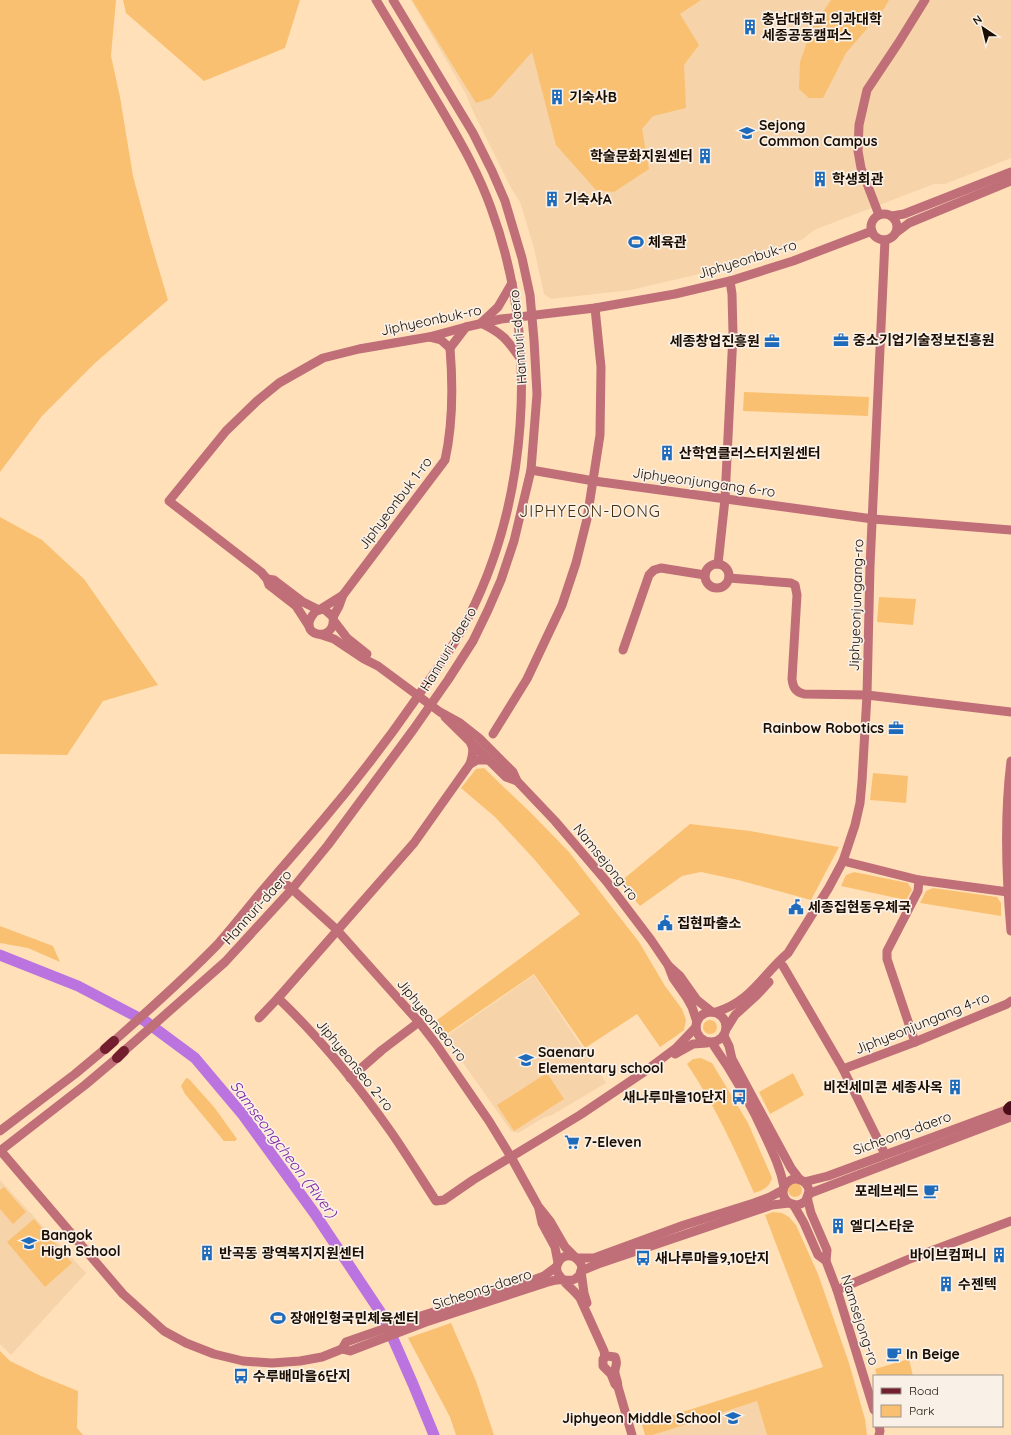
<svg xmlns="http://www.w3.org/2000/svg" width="1011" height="1435" viewBox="0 0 1011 1435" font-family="Quicksand,'Noto Sans KR',sans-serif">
  <rect width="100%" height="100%" fill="#ffe0b9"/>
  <!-- built -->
  <g fill="#f6d3a8">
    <path d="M411,0H1011V158L945,184H934L814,230L803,239L733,266L631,290L551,299L544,294L534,248L520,202L511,188L471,107L466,94Z"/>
    <path d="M534,975L606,1083L552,1115L543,1118L518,1133L511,1131L445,1037Z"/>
    <path d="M0,1180L86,1273L11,1355L0,1344Z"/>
    <path d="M757,1400L767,1435H653Z"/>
  </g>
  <!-- green -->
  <g fill="#fac071">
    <path d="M0,0H116L111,56L120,97L133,176L149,236L168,300L95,363L42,416L0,472Z"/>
    <path d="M123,0H300L285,48L204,81L126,13Z"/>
    <path d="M412,0H701L680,14L699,45L684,65L686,108L653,116L642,129L649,169L614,192L596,190L556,145L532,52L491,98L476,103Z"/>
    <path d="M831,0H889L883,10L846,53L823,98H809L799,89L800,62L812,28Z"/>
    <path d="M744,392L869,397L868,416L743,411Z"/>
    <path d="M0,517L42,540L84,579L158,685L103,701L67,755L0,754Z"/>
    <path d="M879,597L916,599L913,625L877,622Z"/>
    <path d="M484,768L532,814L569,852L639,942L665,986L682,1009L686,1020L684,1030L676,1036L660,1047L637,1014L585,1048L534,974L444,1036L433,1023L580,914L534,859L495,817L461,788L476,769Z"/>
    <path d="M873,773L908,776L906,803L870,800Z"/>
    <path d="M690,824L750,831L839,847L811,900L738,880L701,872L682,876L640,906L620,882Z"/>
    <path d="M854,872L908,883L912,890L906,900L841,886L846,875Z"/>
    <path d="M933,888L997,897L1001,903V916L920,903L926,891Z"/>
    <path d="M0,926L53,946L60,962L28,948L0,943Z"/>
    <circle cx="710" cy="1027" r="7"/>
    <path d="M701,1058L712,1063L748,1123L772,1178C769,1188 763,1190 754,1193C735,1149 714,1104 687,1064L693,1059Z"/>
    <path d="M547,1073L564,1099L514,1131L497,1105Z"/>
    <path d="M793,1073L804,1095L770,1114L759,1092Z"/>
    <path d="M186,1078L189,1079L214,1107L237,1139L235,1141H224L185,1094L181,1086Z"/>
    <circle cx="795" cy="1190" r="7"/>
    <path d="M4,1187L26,1212L13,1224L0,1209V1190Z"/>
    <path d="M773,1212L782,1213L789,1217L796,1225L818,1274L849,1363L865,1419L867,1435H767L757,1401L653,1435H645L642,1425L823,1367L765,1215Z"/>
    <path d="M34,1219L72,1263L45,1287L7,1242Z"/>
    <path d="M451,1323L476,1381L494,1435H456L450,1417L408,1338Z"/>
    <path d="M0,1351L10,1361L41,1376L78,1391L77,1428L83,1435H0Z"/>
    <path d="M909,1359L913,1376H877L875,1369Z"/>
  </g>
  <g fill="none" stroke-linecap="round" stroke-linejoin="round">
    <!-- river -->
    <path stroke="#bb73df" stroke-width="11" d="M0,955L78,986L145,1021L195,1058L243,1115L315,1214L383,1316L413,1384L434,1435"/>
    <!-- minor -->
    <g stroke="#c06f78" stroke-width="9">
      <circle cx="884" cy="227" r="13"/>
      <path d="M879,215L861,168L858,151L859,125L867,90L899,42L925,0"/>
      <path d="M892,216L904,214L1011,172"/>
      <path d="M897,232L909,223L1011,181"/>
      <path d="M512,283L498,307L481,323C503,334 506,338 520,358"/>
      <path d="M429,337L441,340L450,348"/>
      <path d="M450,348L466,327"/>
      <path d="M531,470L594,481L873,519L1011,530"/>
      <path d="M718,564L725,499L733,334L732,294L730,281"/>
      <circle cx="717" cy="576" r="12"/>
      <path d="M729,578L791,583L795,585L797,595L792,679C793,688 796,692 804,694L867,695L1011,712"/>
      <path d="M267,579L261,572L169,501L226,431L257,401L279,383L323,358L359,349L429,337L466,327L501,319L595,308L675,294L730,281L793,261L872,231"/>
      <path d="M324,609L333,617C337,645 292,636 316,611Z"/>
      <path d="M333,617L339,606L343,595L445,460C453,424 453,385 450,348"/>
      <path d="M334,621L347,638L367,654"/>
      <path d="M309,626L296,606L269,585L267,579L274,580L303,602L319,610L343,595"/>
      <path d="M322,635L334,639L364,659L378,666L440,712L460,723L479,738L513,772L517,781L555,821L607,882L651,940L668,965L673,978L687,998L692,1007L697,1022"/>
      <path d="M623,650L649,575L654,570L661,568L705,575"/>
      <path d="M445,717L506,777L517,781"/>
      <path d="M493,734L527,679L562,605L576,563L587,519L600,435L601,367L595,308"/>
      <path d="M471,744C475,750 472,757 470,764L477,760H488"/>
      <path d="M1011,761C1004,817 1006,875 1011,931"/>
      <path d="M843,861L919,880L1008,892"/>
      <path d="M272,880L287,885L292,889L336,929L419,1022L436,1044L489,1121L511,1157L538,1206L550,1221L565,1247L574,1256"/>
      <path d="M669,966L680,976L697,1000L712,1012"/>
      <path d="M783,966L843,1069L885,1154"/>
      <path d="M278,998C320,1038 358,1085 391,1132C407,1155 421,1178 436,1201L444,1200L473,1180L580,1115L644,1072L676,1048L696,1027"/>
      <circle cx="711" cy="1027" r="15"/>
      <path d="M716,1012C751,1002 762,975 788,953L828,889L843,861L855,825L860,803L862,781L867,695L870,566L885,240"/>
      <path d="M259,1018L278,998L414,843L470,764"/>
      <path d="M727,1028L735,1015L756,996L769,982"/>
      <path d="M724,1036L729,1046L732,1059L791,1168L800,1180"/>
      <path d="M114,1041C149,1010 184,979 217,945C230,930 243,914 256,898C278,872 301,846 323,820C356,781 387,741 416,699C431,677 447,656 460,633C530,508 540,342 491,208C478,171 458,138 439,105C418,70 397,35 376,0"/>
      <path d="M915,1042L887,959V951L918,891L919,880"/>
      <path d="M712,1043C733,1073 752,1106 767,1140C774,1155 781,1170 784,1187"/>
      <path d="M124,1051L225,962L292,889L328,845L413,730L448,680L473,641L488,610L501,580L514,541L531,470L537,394L534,340L530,295L522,258L505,201L492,171L473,133L393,0"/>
      <path d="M675,1054L693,1044L707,1043"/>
      <path d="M843,1069L915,1042L1007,1004L1011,1001"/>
      <path d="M350,1078L382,1050L419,1022"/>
      <path d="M0,1131L75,1074L105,1049"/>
      <path d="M0,1150L123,1294L164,1331L186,1343L214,1354L243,1361L272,1363L300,1361L322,1357L342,1349L350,1351L426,1322L545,1283C549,1282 553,1280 557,1280C564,1279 570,1282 575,1279C594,1267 568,1244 558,1263C556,1267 556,1271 559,1275C564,1283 574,1290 580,1298L604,1351L605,1357"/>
      <path d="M0,1151L85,1085L117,1058"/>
      <circle cx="796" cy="1192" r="13"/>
      <path d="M804,1182L828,1176L1009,1109"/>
      <path d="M808,1194L1011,1117"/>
      <path d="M807,1197L811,1213L827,1250L826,1261L837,1290L874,1410"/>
      <path d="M793,1204L804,1223L818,1255L826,1261"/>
      <path d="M539,1209L542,1223L555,1247L558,1263"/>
      <path d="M577,1258H594L684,1225L754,1203L770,1197L783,1190"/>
      <path d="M581,1271L598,1264L772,1205L789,1203"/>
      <path d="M581,1271L584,1293L587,1303"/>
      <path d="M837,1290L907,1260L1011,1221"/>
      <path d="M342,1349L346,1342L424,1315L525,1283L544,1276L556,1267"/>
      <path d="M618,1387L615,1384L611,1374L603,1366V1359L607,1356L615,1357C619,1364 614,1367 615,1373C616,1379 618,1381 618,1387L632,1435"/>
      <path d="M879,1426L880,1431L879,1435"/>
    </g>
    <!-- major -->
    <g stroke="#731e2f" stroke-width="10">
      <path d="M105,1049L114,1041"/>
      <path d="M117,1058L124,1051"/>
    </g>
    <!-- highway -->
    <path stroke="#4d0e1c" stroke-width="12" d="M1009,1109L1011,1107"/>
  </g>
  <!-- icons -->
  <defs>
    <g id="building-bare" transform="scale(1.2)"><path d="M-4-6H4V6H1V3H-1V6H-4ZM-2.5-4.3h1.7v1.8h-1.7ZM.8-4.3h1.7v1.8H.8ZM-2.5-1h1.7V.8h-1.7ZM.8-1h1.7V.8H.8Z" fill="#1f6bbb" stroke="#f9f1e8" stroke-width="2.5" paint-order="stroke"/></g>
    <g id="university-bare" transform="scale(1.2)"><path d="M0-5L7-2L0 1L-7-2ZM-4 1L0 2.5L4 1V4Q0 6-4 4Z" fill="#1f6bbb" stroke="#f9f1e8" stroke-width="2.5" paint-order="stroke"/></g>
    <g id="stadium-bare" transform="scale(1.2)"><path d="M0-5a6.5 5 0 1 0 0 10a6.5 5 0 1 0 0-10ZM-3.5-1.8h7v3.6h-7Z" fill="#1f6bbb" stroke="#f9f1e8" stroke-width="2.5" paint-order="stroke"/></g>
    <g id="office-bare" transform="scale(1.2)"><path d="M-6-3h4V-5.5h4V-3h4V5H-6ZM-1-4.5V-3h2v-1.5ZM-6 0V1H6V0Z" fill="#1f6bbb" stroke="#f9f1e8" stroke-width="2.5" paint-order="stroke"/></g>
    <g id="civic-bare" transform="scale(1.2)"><path d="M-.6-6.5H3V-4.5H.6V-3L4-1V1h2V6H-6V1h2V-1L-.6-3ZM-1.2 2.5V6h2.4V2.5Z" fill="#1f6bbb" stroke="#f9f1e8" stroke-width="2.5" paint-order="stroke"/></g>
    <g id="school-bare" transform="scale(1.2)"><path d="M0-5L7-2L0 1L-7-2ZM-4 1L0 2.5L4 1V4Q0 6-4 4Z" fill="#1f6bbb" stroke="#f9f1e8" stroke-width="2.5" paint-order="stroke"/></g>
    <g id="bus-bare" transform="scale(1.2)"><path d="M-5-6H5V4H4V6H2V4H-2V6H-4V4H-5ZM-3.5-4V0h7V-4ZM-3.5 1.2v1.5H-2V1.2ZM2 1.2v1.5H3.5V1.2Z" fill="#1f6bbb" stroke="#f9f1e8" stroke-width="2.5" paint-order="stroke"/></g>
    <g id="supermarket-bare" transform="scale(1.2)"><path d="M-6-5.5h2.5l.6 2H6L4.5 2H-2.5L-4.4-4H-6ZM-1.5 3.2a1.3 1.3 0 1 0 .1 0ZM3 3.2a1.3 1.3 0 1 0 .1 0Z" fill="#1f6bbb" stroke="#f9f1e8" stroke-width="2.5" paint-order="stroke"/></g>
    <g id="cafe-bare" transform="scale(1.2)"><path d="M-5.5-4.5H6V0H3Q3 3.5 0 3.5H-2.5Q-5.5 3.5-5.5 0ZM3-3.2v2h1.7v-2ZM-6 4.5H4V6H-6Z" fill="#1f6bbb" stroke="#f9f1e8" stroke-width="2.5" paint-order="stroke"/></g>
  </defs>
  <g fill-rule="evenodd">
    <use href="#building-bare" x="750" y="27"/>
    <use href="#building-bare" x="557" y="97"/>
    <use href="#university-bare" x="747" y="133"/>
    <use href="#building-bare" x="705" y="156"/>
    <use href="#building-bare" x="820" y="179"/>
    <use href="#building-bare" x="552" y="199"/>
    <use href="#stadium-bare" x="636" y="242"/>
    <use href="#office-bare" x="841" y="340"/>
    <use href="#office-bare" x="772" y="341"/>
    <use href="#building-bare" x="667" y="453"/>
    <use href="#office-bare" x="896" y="728"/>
    <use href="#civic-bare" x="796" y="907"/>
    <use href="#civic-bare" x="665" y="923"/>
    <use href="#school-bare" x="526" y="1060"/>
    <use href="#building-bare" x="955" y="1087"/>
    <use href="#bus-bare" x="739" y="1097"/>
    <use href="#supermarket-bare" x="572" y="1142"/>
    <use href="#cafe-bare" x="931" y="1191"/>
    <use href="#building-bare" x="838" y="1226"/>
    <use href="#school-bare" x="29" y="1243"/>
    <use href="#building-bare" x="207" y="1253"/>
    <use href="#building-bare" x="999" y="1255"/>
    <use href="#bus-bare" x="643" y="1258"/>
    <use href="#building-bare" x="946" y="1284"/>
    <use href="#stadium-bare" x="278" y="1318"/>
    <use href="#cafe-bare" x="894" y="1354"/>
    <use href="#bus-bare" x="241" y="1376"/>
    <use href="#school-bare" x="733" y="1418"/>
  </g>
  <g text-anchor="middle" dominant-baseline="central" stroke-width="3.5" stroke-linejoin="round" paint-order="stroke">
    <!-- poi labels -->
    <g font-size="14" font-weight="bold" fill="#1b0e00" stroke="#f9f1e8" text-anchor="start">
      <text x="762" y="19">충남대학교 의과대학<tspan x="762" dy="16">세종공동캠퍼스</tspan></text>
      <text x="569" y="97">기숙사B</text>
      <text x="759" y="125">Sejong<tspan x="759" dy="16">Common Campus</tspan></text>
      <text x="693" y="156" text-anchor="end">학술문화지원센터</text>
      <text x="832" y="179">학생회관</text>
      <text x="564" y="199">기숙사A</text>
      <text x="648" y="242">체육관</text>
      <text x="853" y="340">중소기업기술정보진흥원</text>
      <text x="760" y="341" text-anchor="end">세종창업진흥원</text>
      <text x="679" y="453">산학연클러스터지원센터</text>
      <text x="884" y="728" text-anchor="end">Rainbow Robotics</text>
      <text x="808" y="907">세종집현동우체국</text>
      <text x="677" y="923">집현파출소</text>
      <text x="538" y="1052">Saenaru<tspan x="538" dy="16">Elementary school</tspan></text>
      <text x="943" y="1087" text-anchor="end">비전세미콘 세종사옥</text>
      <text x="727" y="1097" text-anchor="end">새나루마을10단지</text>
      <text x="584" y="1142">7-Eleven</text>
      <text x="919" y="1191" text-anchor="end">포레브레드</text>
      <text x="850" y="1226">엘디스타운</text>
      <text x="41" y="1235">Bangok<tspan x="41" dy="16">High School</tspan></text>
      <text x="219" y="1253">반곡동 광역복지지원센터</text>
      <text x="987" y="1255" text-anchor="end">바이브컴퍼니</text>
      <text x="655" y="1258">새나루마을9,10단지</text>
      <text x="958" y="1284">수젠텍</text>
      <text x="290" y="1318">장애인형국민체육센터</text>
      <text x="906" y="1354">In Beige</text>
      <text x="253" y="1376">수루배마을6단지</text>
      <text x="721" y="1418" text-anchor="end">Jiphyeon Middle School</text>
    </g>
    <!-- street labels -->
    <g font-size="14" fill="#1b0e00" stroke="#f9f1e8">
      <text transform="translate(747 259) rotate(-17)">Jiphyeonbuk-ro</text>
      <text transform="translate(431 320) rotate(-12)">Jiphyeonbuk-ro</text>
      <text transform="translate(518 337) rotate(-95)">Hannuri-daero</text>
      <text transform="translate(704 482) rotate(8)">Jiphyeonjungang 6-ro</text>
      <text transform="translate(395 503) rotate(-53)">Jiphyeonbuk 1-ro</text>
      <text transform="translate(856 605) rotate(-88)">Jiphyeonjungang-ro</text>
      <text transform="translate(448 649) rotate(-59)">Hannuri-daero</text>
      <text transform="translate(606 862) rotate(51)">Namsejong-ro</text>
      <text transform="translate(257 907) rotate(-48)">Hannuri-daero</text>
      <text transform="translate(432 1020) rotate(51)">Jiphyeonseo-ro</text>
      <text transform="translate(922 1023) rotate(-22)">Jiphyeonjungang 4-ro</text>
      <text transform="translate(355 1065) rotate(51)">Jiphyeonseo 2-ro</text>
      <text transform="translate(902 1133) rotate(-20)">Sicheong-daero</text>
      <text transform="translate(482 1289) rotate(-18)">Sicheong-daero</text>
      <text transform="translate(860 1320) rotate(72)">Namsejong-ro</text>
    </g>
    <!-- water labels -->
    <g font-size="15" font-style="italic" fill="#7d20a4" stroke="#f9f1e8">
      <text transform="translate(284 1149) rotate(53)">Samseongcheon (River)</text>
    </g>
    <!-- quarter labels -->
    <g font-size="16" letter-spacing="1" fill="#462e09" stroke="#f9f1e8">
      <text x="590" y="511">JIPHYEON-DONG</text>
    </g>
  </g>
  <!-- legend -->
  <rect x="873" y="1375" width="130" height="52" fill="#f9f1e8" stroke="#a0968b"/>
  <rect x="881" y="1388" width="20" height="6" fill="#731e2f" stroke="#a0968b"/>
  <text x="909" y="1395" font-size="12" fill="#1b0e00">Road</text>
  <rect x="881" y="1405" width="20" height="12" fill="#fac071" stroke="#a0968b"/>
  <text x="909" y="1415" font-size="12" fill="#1b0e00">Park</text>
  <!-- north arrow -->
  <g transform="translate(983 28) rotate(325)" stroke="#f9f1e8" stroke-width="3" paint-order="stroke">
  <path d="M0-3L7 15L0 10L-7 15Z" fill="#1b0e00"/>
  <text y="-6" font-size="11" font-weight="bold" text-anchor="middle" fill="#1b0e00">N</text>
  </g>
</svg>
